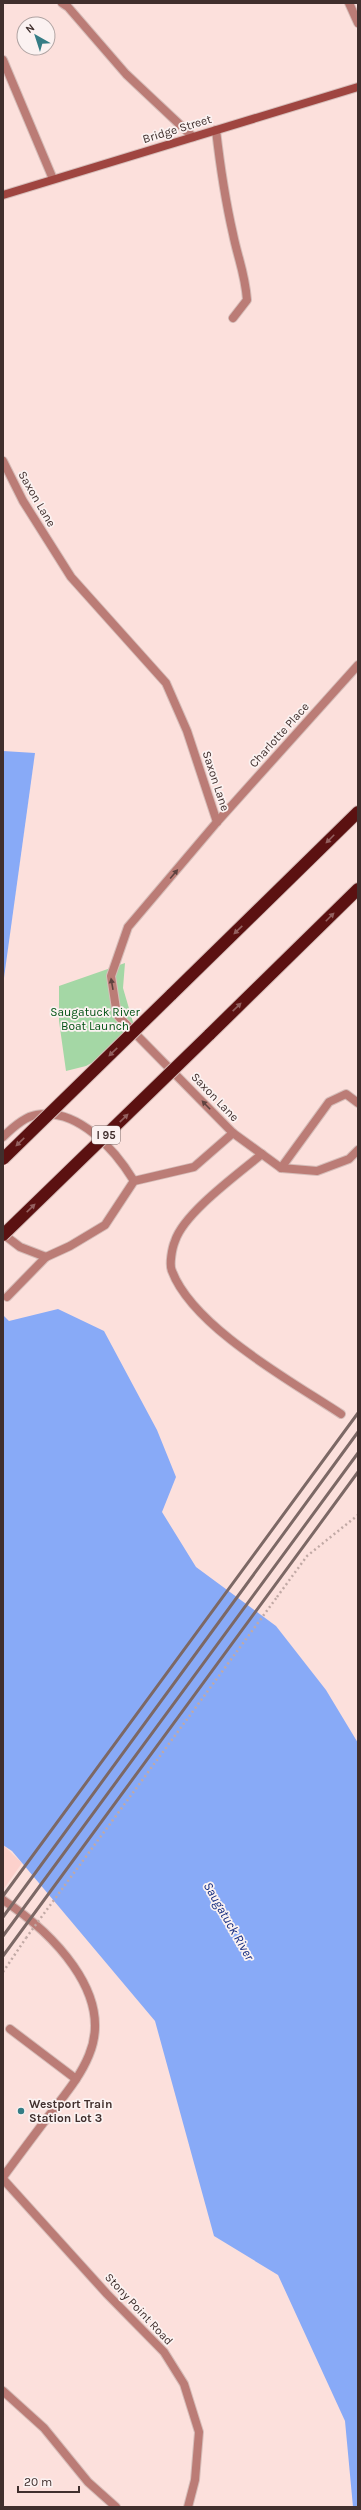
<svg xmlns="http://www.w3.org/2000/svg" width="361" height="2510" viewBox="0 0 361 2510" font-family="Karla,sans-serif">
  <rect width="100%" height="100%" fill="#fce0dc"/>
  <!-- built -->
  <path fill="#fcd1cc" d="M3,1845L22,1863L3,1890Z"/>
  <!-- green -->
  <path fill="#a4d7a5" d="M125,963L123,988L135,1029L123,1046L86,1066L66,1071L59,1021V986Z"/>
  <!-- water -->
  <g fill="#88aaf7">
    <path d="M3,751L35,753L3,985Z"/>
    <path d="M58,1309L104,1331L157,1430L176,1477L162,1512L196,1567L276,1626L326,1690L358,1743V2507H353L345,2421L278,2275L214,2236L155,2021L12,1851L3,1845V1315L9,1321Z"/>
  </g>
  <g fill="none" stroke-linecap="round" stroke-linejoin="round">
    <!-- service casing -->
    <g stroke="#d6bdb9" stroke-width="10">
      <g id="service">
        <path d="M62,3L68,7L126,74L193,137"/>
        <path d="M349,3L358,23"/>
        <path d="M3,60L53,179"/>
        <path d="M216,130C220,165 225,199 233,234C238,259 245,273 247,300L233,318"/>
        <path d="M3,1137C11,1129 24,1117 36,1115C78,1107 115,1150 134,1181"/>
        <path d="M262,1154C238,1174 184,1213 175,1241C172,1248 169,1265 172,1271C193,1327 291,1381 341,1414"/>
        <path d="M281,1168L329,1102L346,1094L358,1103"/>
        <path d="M3,1234L20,1247L46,1257L70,1246L105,1225L134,1181L194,1167L233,1133"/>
        <path d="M7,1297L46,1257"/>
        <path d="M10,2029L76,2079"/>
        <path d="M3,2391L44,2428L88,2482L116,2507"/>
      </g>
    </g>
    <!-- minor casing -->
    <g stroke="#d6bdb9" stroke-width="10">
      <g id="minor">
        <path d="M3,461L23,501L71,577L166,683L187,731L217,822"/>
        <path d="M358,665L217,822L128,927L111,976L117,1015L233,1133L281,1168L317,1171L349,1159L358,1150"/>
        <path d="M3,1900C50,1931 115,1993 89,2055C81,2075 67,2092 54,2109C37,2131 20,2154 3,2177"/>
        <path d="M3,2179L107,2294L164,2352L184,2384L199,2432L195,2480L188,2507"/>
      </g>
    </g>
    <!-- secondary casing -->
    <g stroke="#d6bdb9" stroke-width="10">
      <path id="secondary" d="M3,195L358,87"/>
    </g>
    <!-- motorway casing -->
    <g stroke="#d6bdb9" stroke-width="14">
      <g id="motorway">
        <path d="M171,995L358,812"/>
        <path d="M209,1035L358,889"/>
      </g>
    </g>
    <!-- path -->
    <g stroke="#c1a9a5" stroke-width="2.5" stroke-dasharray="2 3" stroke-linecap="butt">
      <path d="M277,1597L307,1556L358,1515"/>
      <path d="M3,1972L26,1938"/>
    </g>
    <!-- service -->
    <use href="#service" stroke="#bb7c76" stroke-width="8"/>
    <!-- minor -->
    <use href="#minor" stroke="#bb7c76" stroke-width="8"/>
    <!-- secondary -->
    <use href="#secondary" stroke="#9f4540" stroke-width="8"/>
    <!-- motorway -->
    <use href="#motorway" stroke="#5b1111" stroke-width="12"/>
    <!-- rail -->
    <g stroke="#7c6865" stroke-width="3">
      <path d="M3,1896L358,1413"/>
      <path d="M3,1917L358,1432"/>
      <path d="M3,1936L358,1453"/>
      <path d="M3,1956L358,1472"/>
    </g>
    <!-- motorway-bridge casing -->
    <g stroke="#d6bdb9" stroke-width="14" stroke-linecap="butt">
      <g id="motorway-bridge">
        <path d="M3,1159L171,995"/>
        <path d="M3,1235L209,1035"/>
      </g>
    </g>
    <!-- path-bridge -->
    <path stroke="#c1a9a5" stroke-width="2.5" stroke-dasharray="2 3" stroke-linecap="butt" d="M26,1938L277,1597"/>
    <!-- motorway-bridge -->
    <use href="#motorway-bridge" stroke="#5b1111" stroke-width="12"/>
  </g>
  <!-- one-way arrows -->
  <defs><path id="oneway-solid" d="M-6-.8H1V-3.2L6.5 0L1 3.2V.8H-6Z"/></defs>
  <g fill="#93605f">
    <use href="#oneway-solid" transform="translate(330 839) rotate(135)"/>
    <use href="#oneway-solid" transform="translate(330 917) rotate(-45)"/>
    <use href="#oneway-solid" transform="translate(238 930) rotate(136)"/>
    <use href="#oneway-solid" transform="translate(237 1007) rotate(-44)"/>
    <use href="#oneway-solid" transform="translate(113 1052) rotate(136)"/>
    <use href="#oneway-solid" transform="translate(124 1118) rotate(-44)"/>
    <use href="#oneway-solid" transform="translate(20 1142) rotate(136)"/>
    <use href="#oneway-solid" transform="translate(31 1208) rotate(-44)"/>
  </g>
  <g fill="#5f423f">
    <use href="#oneway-solid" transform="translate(174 874) rotate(-50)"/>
    <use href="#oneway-solid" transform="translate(112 984) rotate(-100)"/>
    <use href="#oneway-solid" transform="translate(206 1105) rotate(-134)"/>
  </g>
  <!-- markers -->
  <circle fill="#357d85" stroke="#fbf2f1" stroke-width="1.5" cx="21" cy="2111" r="4"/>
  <g text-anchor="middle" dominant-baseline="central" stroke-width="3.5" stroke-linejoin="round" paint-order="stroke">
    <!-- shield labels -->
    <rect fill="#fbf2f1" stroke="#786a68" stroke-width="1" x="92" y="1126" width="28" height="18" rx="3"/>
    <g font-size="11" font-weight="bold" fill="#402f2d">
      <text x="106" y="1135">I 95</text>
    </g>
    <!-- street labels -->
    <g font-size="12" fill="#402f2d" stroke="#fbf2f1">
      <text transform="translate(177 129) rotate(-17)">Bridge Street</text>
      <text transform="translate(37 499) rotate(60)">Saxon Lane</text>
      <text transform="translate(279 735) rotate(-48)">Charlotte Place</text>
      <text transform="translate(216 781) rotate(72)">Saxon Lane</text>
      <text transform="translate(215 1097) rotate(46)">Saxon Lane</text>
      <text transform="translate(139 2309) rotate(47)">Stony Point Road</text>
    </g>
    <!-- park labels -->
    <g font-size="12" fill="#005213" stroke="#fbf2f1">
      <text x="95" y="1012">Saugatuck River<tspan x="95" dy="14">Boat Launch</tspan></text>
    </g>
    <!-- poi labels -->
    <g font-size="12" font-weight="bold" fill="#402f2d" stroke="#fbf2f1" text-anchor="start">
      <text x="29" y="2104">Westport Train<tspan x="29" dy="14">Station Lot 3</tspan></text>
    </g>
    <!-- water labels -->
    <g font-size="13" font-style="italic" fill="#0f277d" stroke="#fbf2f1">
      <text transform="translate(229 1921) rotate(60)">Saugatuck River</text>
    </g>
  </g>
  <!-- border -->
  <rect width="361" height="2510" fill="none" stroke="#402f2d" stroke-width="8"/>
  <!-- north arrow -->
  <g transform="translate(36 36) rotate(321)"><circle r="19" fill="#fbf2f1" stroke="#b0a4a3"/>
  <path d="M0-3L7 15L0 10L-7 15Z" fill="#357d85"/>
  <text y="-6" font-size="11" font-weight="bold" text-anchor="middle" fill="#402f2d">N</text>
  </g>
  <!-- scale -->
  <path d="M18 2486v6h61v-6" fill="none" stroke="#402f2d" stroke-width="2"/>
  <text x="24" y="2486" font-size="12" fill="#402f2d" stroke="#fbf2f1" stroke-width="3" paint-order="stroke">20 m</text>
</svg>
